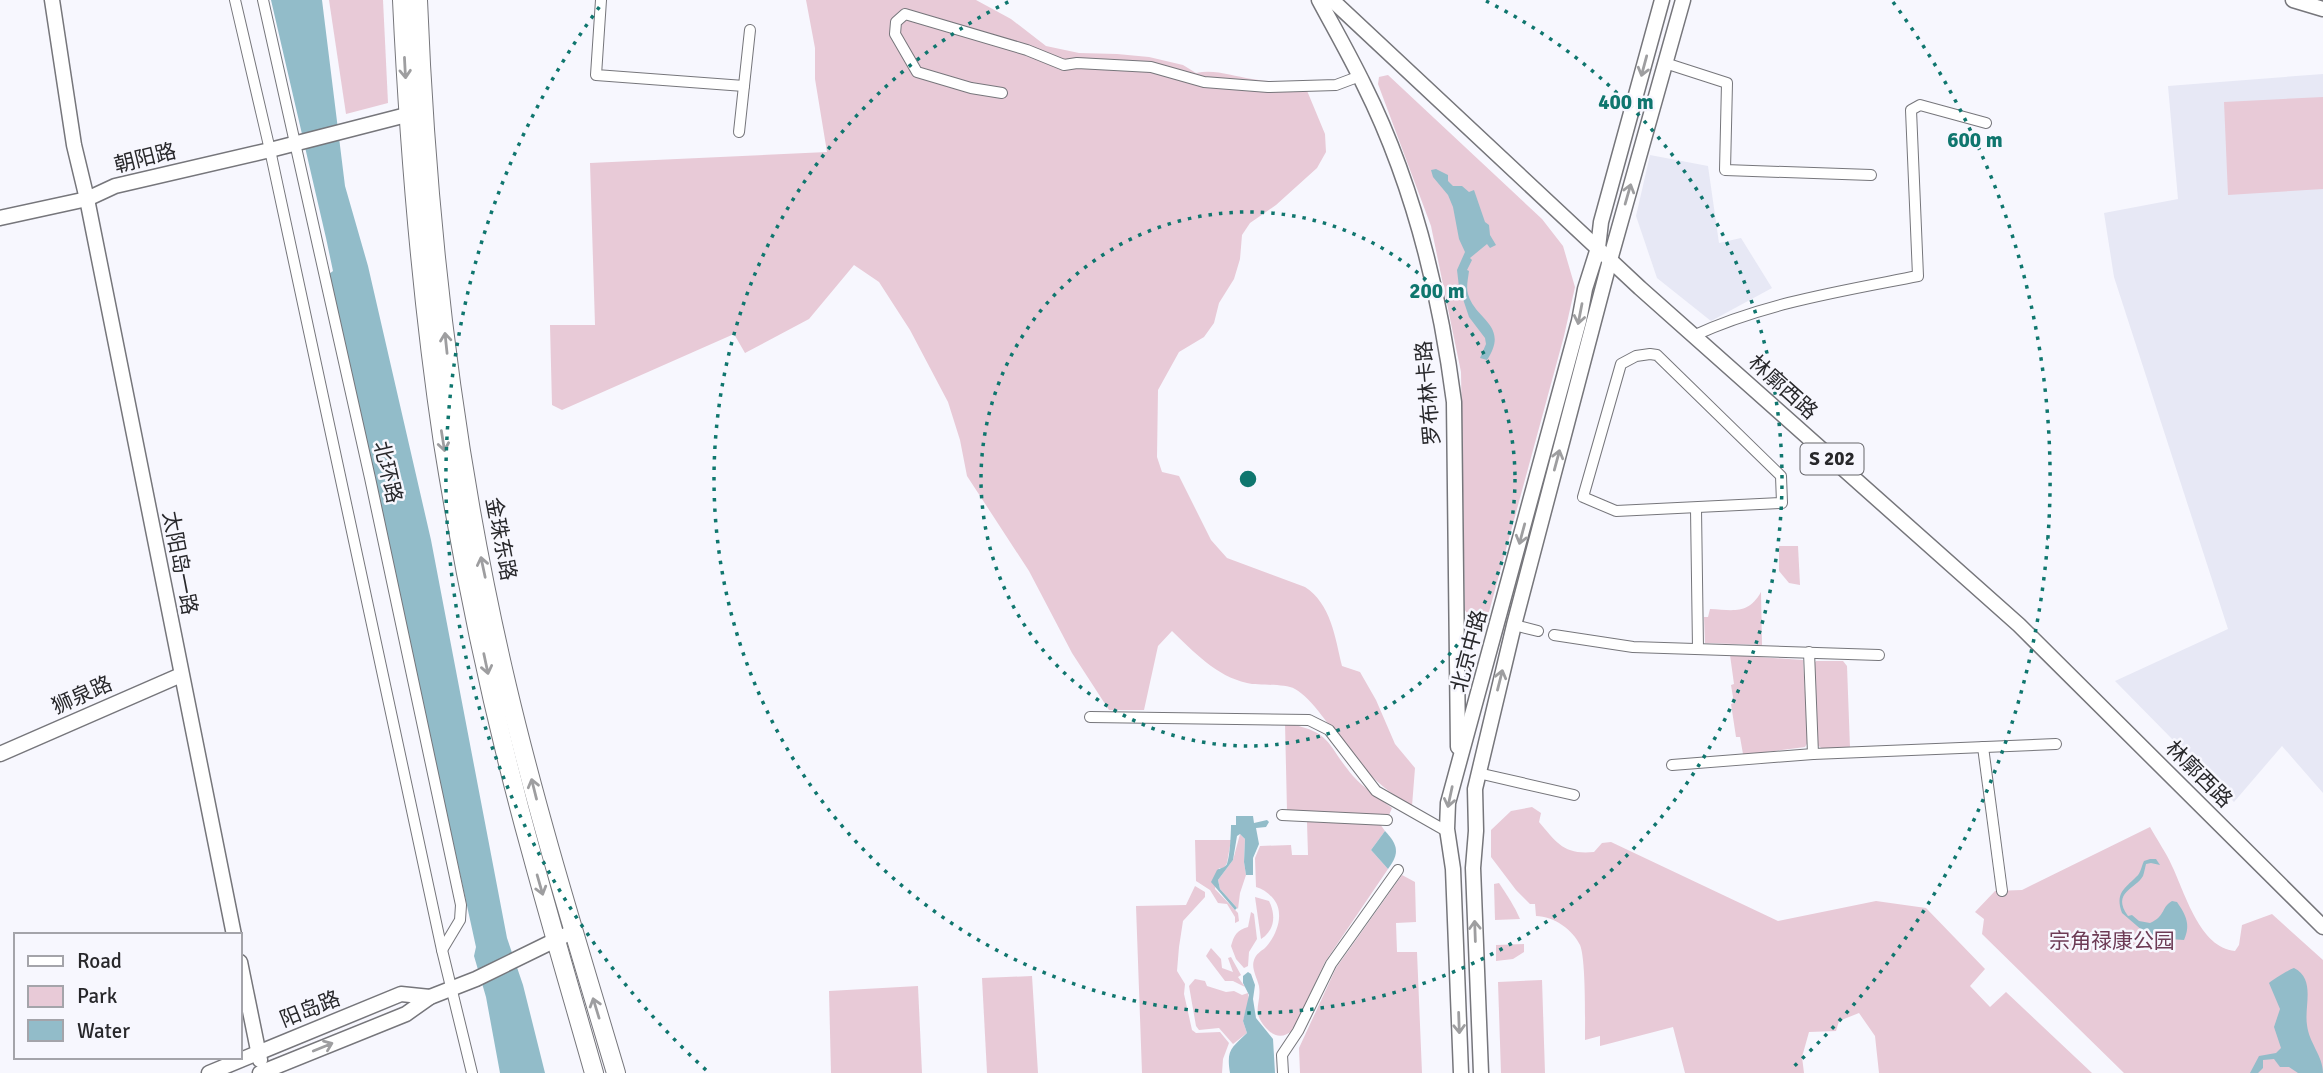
<svg xmlns="http://www.w3.org/2000/svg" width="2323" height="1073" viewBox="0 0 2323 1073" font-family="Signika,'Noto Sans SC',sans-serif">
  <rect width="100%" height="100%" fill="#f7f7fe"/>
  <!-- built -->
  <g fill="#e7e8f5">
    <path d="M2323,74V793L2282,746L2234,802L2115,681L2228,629L2114,277L2104,213L2178,199L2168,86Z"/>
    <path d="M1650,155L1708,166L1719,243L1741,238L1772,288L1711,321L1657,278L1636,216Z"/>
  </g>
  <!-- green -->
  <g fill="#e8cad7">
    <path d="M329,0H383L388,103L346,114Z"/>
    <path d="M806,0H976L1011,19L1046,46L1079,53L1117,54L1149,57L1183,65L1196,73C1215,69 1232,76 1252,79C1269,82 1285,82 1303,81L1325,134L1326,152L1317,168L1276,205L1250,223L1242,235L1240,259L1234,279L1219,303L1214,323L1204,337L1179,352L1158,390L1157,457L1162,472L1179,476L1211,540L1227,558L1305,587C1331,604 1335,637 1342,666L1360,672L1376,700L1395,744L1415,768L1412,806C1385,792 1364,770 1344,746C1332,730 1312,698 1295,689C1284,683 1259,686 1247,683C1216,676 1194,652 1172,631L1158,646L1144,710H1109L1072,653L1029,571L967,476L960,440L948,402L910,330L879,282L854,265L809,319L745,353L734,334L562,410L552,405L550,325H595L590,163L827,152L815,79V48Z"/>
    <path d="M1388,75L1542,219L1563,246L1575,287L1564,336L1489,612L1485,619C1478,619 1469,618 1465,610L1461,372L1431,226L1378,84L1379,77Z"/>
    <path d="M2323,97V189L2228,195L2224,102Z"/>
    <path d="M1779,546H1798L1800,585L1789,583L1779,571Z"/>
    <path d="M1761,592L1762,645L1705,643L1704,617H1708L1710,609C1733,610 1748,615 1761,592Z"/>
    <path d="M1730,655L1803,660L1808,742L1805,747L1727,757L1743,754L1740,737H1736L1731,704L1734,703L1731,685L1734,684Z"/>
    <path d="M1816,661H1843L1847,666L1850,748L1823,749L1817,745L1814,664Z"/>
    <path d="M1285,723C1333,732 1325,743 1353,776C1364,788 1379,798 1392,808L1389,815L1287,811Z"/>
    <path d="M1532,807L1541,813L1539,822C1557,843 1564,855 1594,852L1602,843L1611,842L1778,921L1876,901L1926,908L1985,969L1970,986L1990,1007L2006,992L2092,1073H1879L1875,1036L1859,1013L1839,1021L1836,1031L1809,1032L1802,1057L1804,1073H1685L1673,1027L1600,1046V1036L1585,1040C1585,1021 1586,959 1580,945C1573,930 1554,916 1536,916L1535,904H1530L1516,890L1491,857V830L1511,811Z"/>
    <path d="M1307,822L1380,824L1385,831L1371,850L1388,869L1325,962L1293,1030C1285,1037 1277,1038 1269,1031C1249,1011 1262,1006 1259,986C1257,978 1251,968 1254,960C1256,954 1261,951 1265,948C1273,940 1280,925 1279,914C1279,901 1267,890 1256,887L1255,858L1260,846L1291,845L1292,855H1308Z"/>
    <path d="M2150,827C2157,840 2166,852 2172,866C2185,893 2200,948 2235,951L2239,945L2242,925L2272,914L2323,960V1073H2124L1982,934L1984,919L1975,912L1995,891L2022,890Z"/>
    <path d="M1240,834L1245,839L1244,862L1246,875L1240,893L1238,909L1220,889L1218,880L1233,860Z"/>
    <path d="M1195,840H1231L1227,863L1224,868H1219L1215,889L1238,913L1239,921L1235,923V917L1227,904L1218,903L1210,890L1196,881Z"/>
    <path d="M1402,875L1415,882L1416,922L1396,923L1397,952H1417L1422,1073H1300L1299,1048L1336,968Z"/>
    <path d="M1499,883C1507,895 1515,907 1520,919L1495,920L1494,884Z"/>
    <path d="M1195,886L1205,892V897L1183,921L1179,947L1177,971L1185,984L1184,994L1192,1030L1196,1033L1220,1032L1229,1043L1223,1059L1222,1073H1142L1136,906L1186,905Z"/>
    <path d="M1255,897L1269,901C1276,915 1275,930 1261,939Z"/>
    <path d="M1251,912L1254,914L1257,939L1249,952L1248,966L1244,968L1236,959L1231,946C1234,935 1237,930 1248,927Z"/>
    <path d="M1524,944V952L1513,959L1496,961V945Z"/>
    <path d="M1211,948L1221,959L1222,968L1233,972L1228,958L1231,957L1241,975L1238,977L1245,987L1233,981H1225L1206,956Z"/>
    <path d="M1032,976L1038,1073H987L982,978Z"/>
    <path d="M1195,979L1205,981L1207,986L1226,992L1234,991L1242,995L1248,993L1249,1001L1243,1021L1247,1033L1233,1044L1219,1028L1199,1030L1196,1026L1189,986Z"/>
    <path d="M1542,980L1545,1073H1501L1498,982Z"/>
    <path d="M918,986L922,1073H831L829,991Z"/>
  </g>
  <!-- water -->
  <g fill="#92bcc9">
    <path d="M271,0H322L345,186L368,266L431,540L507,938L523,985L545,1073H500L486,997L474,956L476,947L329,274L333,271L326,238Z"/>
    <path d="M1436,169L1448,175V181L1453,186H1462L1469,192L1474,190L1485,222L1489,225L1490,235L1496,245L1490,248L1487,244L1470,258L1472,260L1467,270L1469,271C1468,279 1466,287 1468,294C1475,320 1510,325 1487,360L1480,358L1486,344L1485,338L1469,317L1459,287L1457,270L1465,252L1459,239L1453,207L1448,195L1433,177L1431,170Z"/>
    <path d="M1236,816H1253L1254,823L1267,820L1269,822L1266,827L1256,828L1259,844L1253,858V875H1246L1244,862L1245,839L1240,834L1237,836L1233,860L1218,880L1220,889L1237,908L1235,910L1211,882L1217,870C1220,868 1225,868 1227,864C1230,856 1231,833 1231,825H1236Z"/>
    <path d="M1385,831C1398,845 1400,853 1388,869L1371,850Z"/>
    <path d="M2150,859H2156L2160,865L2151,863L2146,864C2145,868 2144,873 2143,876C2136,889 2111,892 2128,916L2132,915L2139,921L2150,923C2166,916 2161,907 2172,901L2177,902C2186,915 2191,925 2184,940L2170,939L2158,944L2122,913C2115,893 2124,889 2136,877C2141,873 2141,867 2144,861Z"/>
    <path d="M2294,968C2316,979 2304,1006 2307,1025C2309,1043 2323,1056 2323,1073H2298L2289,1067H2280L2274,1059L2263,1060V1068L2258,1073H2250L2259,1056L2276,1053L2281,1048L2274,1027L2280,1009L2269,983C2272,980 2290,969 2294,968Z"/>
    <path d="M1248,972L1251,974L1255,985L1253,999L1256,1018L1273,1039L1275,1073H1230C1226,1049 1232,1048 1247,1033L1243,1021L1249,995L1243,983V976Z"/>
  </g>
  <g fill="none" stroke-linecap="round" stroke-linejoin="round">
    <!-- street casing -->
    <g stroke="#76767b" stroke-width="12">
      <g id="street">
        <path d="M235,0L270,150L442,950L472,1073"/>
        <path d="M263,0L370,478L461,905L460,920L442,950"/>
        <path d="M601,0L596,75L744,86"/>
        <path d="M1665,63L1727,83L1725,170L1871,175"/>
        <path d="M1002,93L971,88L917,72L895,34L896,22L905,14L1027,50L1064,65L1077,63L1151,67L1204,82L1268,87L1336,85L1360,76"/>
        <path d="M739,132L750,30"/>
        <path d="M1693,336C1764,303 1842,291 1918,276L1911,110L1920,105L1986,123"/>
        <path d="M1650,354L1657,355L1781,476L1782,503L1616,511L1583,497L1621,364L1636,356Z"/>
        <path d="M1696,509L1698,649"/>
        <path d="M1514,625L1538,631"/>
        <path d="M1554,635L1633,647L1879,655"/>
        <path d="M1809,652L1813,754"/>
        <path d="M1090,717L1309,720L1329,730L1376,791L1448,832"/>
        <path d="M1983,747L2002,891"/>
        <path d="M1672,765L1813,754L2056,744"/>
        <path d="M1478,773L1574,795"/>
        <path d="M1282,815L1387,820"/>
        <path d="M1283,1073L1282,1055L1298,1031L1331,964L1398,870"/>
      </g>
    </g>
    <!-- secondary casing -->
    <g stroke="#76767b" stroke-width="17">
      <g id="secondary">
        <path d="M52,0L74,145L87,199L234,935"/>
        <path d="M1319,0C1334,28 1350,56 1364,85C1413,183 1440,294 1454,402L1458,747"/>
        <path d="M2293,0L2323,9"/>
        <path d="M0,218L87,199L115,186L270,150L418,112"/>
        <path d="M0,754L181,675"/>
        <path d="M240,962L260,1060"/>
        <path d="M209,1073L401,994L430,997"/>
        <path d="M260,1073L406,1014L430,997L476,979L574,931"/>
        <path d="M1461,1073L1453,869L1447,829L1448,803L1579,321L1585,289L1598,248"/>
        <path d="M1481,1073L1473,868L1476,831L1475,789L1514,625L1610,260"/>
      </g>
    </g>
    <!-- primary casing -->
    <g stroke="#76767b" stroke-width="17">
      <g id="primary">
        <path d="M1332,0L1640,288L2019,625L2323,927"/>
        <path d="M1598,248L1601,222L1662,0"/>
        <path d="M1610,260L1683,0"/>
      </g>
    </g>
    <!-- highway casing -->
    <g stroke="#76767b" stroke-width="20">
      <g id="highway">
        <path d="M402,0C409,148 421,296 443,443C465,580 494,718 531,851C551,925 573,999 594,1073"/>
        <path d="M418,0C427,230 454,462 507,686C538,817 578,945 616,1073"/>
      </g>
    </g>
    <!-- street -->
    <use href="#street" stroke="#fff" stroke-width="10"/>
    <!-- secondary -->
    <use href="#secondary" stroke="#fff" stroke-width="14"/>
    <!-- primary -->
    <use href="#primary" stroke="#fff" stroke-width="14"/>
    <!-- highway -->
    <use href="#highway" stroke="#fff" stroke-width="18"/>
  </g>
  <!-- one-way arrows -->
  <defs><path id="oneway-shaft" d="M-6 0H5M1.5-3L5.5 0L1.5 3" fill="none" stroke-width="1.6" stroke-linecap="round" stroke-linejoin="round" transform="scale(1.75)"/></defs>
  <g stroke="#9e9ea0">
    <use href="#oneway-shaft" transform="translate(1644 66) rotate(105)"/>
    <use href="#oneway-shaft" transform="translate(405 68) rotate(87)"/>
    <use href="#oneway-shaft" transform="translate(1628 194) rotate(-74)"/>
    <use href="#oneway-shaft" transform="translate(1580 314) rotate(101)"/>
    <use href="#oneway-shaft" transform="translate(446 343) rotate(-96)"/>
    <use href="#oneway-shaft" transform="translate(443 441) rotate(81)"/>
    <use href="#oneway-shaft" transform="translate(1557 460) rotate(-75)"/>
    <use href="#oneway-shaft" transform="translate(1522 534) rotate(105)"/>
    <use href="#oneway-shaft" transform="translate(483 567) rotate(-102)"/>
    <use href="#oneway-shaft" transform="translate(486 664) rotate(78)"/>
    <use href="#oneway-shaft" transform="translate(1500 680) rotate(-76)"/>
    <use href="#oneway-shaft" transform="translate(534 789) rotate(-104)"/>
    <use href="#oneway-shaft" transform="translate(1450 797) rotate(102)"/>
    <use href="#oneway-shaft" transform="translate(540 885) rotate(74)"/>
    <use href="#oneway-shaft" transform="translate(1475 931) rotate(-92)"/>
    <use href="#oneway-shaft" transform="translate(596 1008) rotate(-107)"/>
    <use href="#oneway-shaft" transform="translate(1459 1023) rotate(88)"/>
    <use href="#oneway-shaft" transform="translate(323 1047) rotate(-22)"/>
  </g>
  <!-- distance rings -->
  <g fill="none" stroke="#0f766e" stroke-width="3.5" stroke-dasharray="3.5 7">
    <circle cx="1248" cy="479" r="267"/>
    <path d="M1486 1A534 534 0 1 1 1010 1"/>
    <path d="M706 1070A802 802 0 0 1 603 2M1893 2A802 802 0 0 1 1790 1070"/>
  </g>
  <g text-anchor="middle" dominant-baseline="central" stroke-width="5" stroke-linejoin="round" paint-order="stroke">
    <!-- shield labels -->
    <rect fill="#f7f7fe" stroke="#66666a" stroke-width="2" x="1800.5" y="443.5" width="63" height="31" rx="5"/>
    <g font-size="19" font-weight="bold" fill="#28282b">
      <text x="1832" y="459">S 202</text>
    </g>
    <!-- street labels -->
    <g font-size="21" fill="#28282b" stroke="#f7f7fe">
      <text transform="translate(145 158) rotate(-14)">朝阳路</text>
      <text transform="translate(1783 387) rotate(42)">林廓西路</text>
      <text transform="translate(1428 393) rotate(-95)">罗布林卡路</text>
      <text transform="translate(388 472) rotate(77)">北环路</text>
      <text transform="translate(501 539) rotate(79)">金珠东路</text>
      <text transform="translate(180 563) rotate(79)">太阳岛一路</text>
      <text transform="translate(1469 651) rotate(-75)">北京中路</text>
      <text transform="translate(82 695) rotate(-24)">狮泉路</text>
      <text transform="translate(2199 774) rotate(45)">林廓西路</text>
      <text transform="translate(310 1009) rotate(-22)">阳岛路</text>
    </g>
    <!-- park labels -->
    <g font-size="21" fill="#6d3b55" stroke="#f7f7fe">
      <text x="2112" y="941">宗角禄康公园</text>
    </g>
  </g>
  <circle cx="1248" cy="479" r="10" fill="#0f766e" stroke="#f7f7fe" stroke-width="3.5"/>
  <g font-size="21" text-anchor="middle" font-weight="bold" fill="#0f766e" stroke="#f7f7fe" stroke-width="5" stroke-linejoin="round" paint-order="stroke">
    <text x="1626" y="109">400 m</text>
    <text x="1975" y="147">600 m</text>
    <text x="1437" y="298">200 m</text>
  </g>
  <!-- legend -->
  <rect x="14" y="933" width="228" height="126" fill="#f7f7fe" stroke="#a4a4aa" stroke-width="2"/>
  <rect x="28" y="956" width="35" height="10" fill="#ffffff" stroke="#a4a4aa" stroke-width="2"/>
  <text x="77" y="968" font-size="21" fill="#28282b">Road</text>
  <rect x="28" y="986" width="35" height="21" fill="#e8cad7" stroke="#a4a4aa" stroke-width="2"/>
  <text x="77" y="1003" font-size="21" fill="#28282b">Park</text>
  <rect x="28" y="1020" width="35" height="21" fill="#92bcc9" stroke="#a4a4aa" stroke-width="2"/>
  <text x="77" y="1038" font-size="21" fill="#28282b">Water</text>
</svg>
